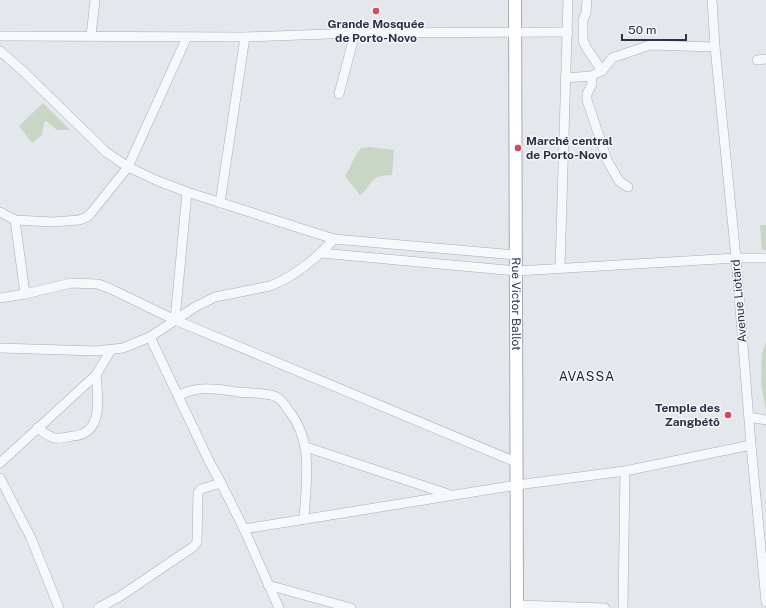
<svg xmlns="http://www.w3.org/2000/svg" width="766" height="608" viewBox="0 0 766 608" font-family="'Public Sans',sans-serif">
  <rect width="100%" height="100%" fill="#e4e7ec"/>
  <!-- green -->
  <g fill="#c9d6c5">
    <path d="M43,103L70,130H57L46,121L44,123L42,135L32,143L19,126Z"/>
    <path d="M369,147L394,150L392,175C387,176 379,175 376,178C368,182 368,191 360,195L345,176C351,167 354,156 361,148Z"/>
    <path d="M760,225H766V250H762Z"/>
    <path d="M766,342V413L761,383L762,354Z"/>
  </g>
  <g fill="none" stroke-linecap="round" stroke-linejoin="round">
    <!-- minor casing -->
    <g stroke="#a9aeb7" stroke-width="10">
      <g id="minor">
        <path d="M587,0L586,13L583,20V40L586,47L602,71"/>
        <path d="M712,0L715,47L736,258L751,445L766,602"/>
        <path d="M0,36L245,37L355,33L568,32"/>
        <path d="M91,36L95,0"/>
        <path d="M0,51L24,72L106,152L128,167L158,181L187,192L334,239L516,255"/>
        <path d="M757,60L766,59"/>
        <path d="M591,76L592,84L587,94V100L607,160L619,181L628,187"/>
        <path d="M565,78L591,76L602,71L612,58L650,45L715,47"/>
        <path d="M339,94L355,33"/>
        <path d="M220,203L245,37"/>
        <path d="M0,212L15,220L53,222L79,220L87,217L91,213L128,167L187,37"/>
        <path d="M15,220L25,294"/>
        <path d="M321,253L517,271L736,258H766"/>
        <path d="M560,268L568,0"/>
        <path d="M0,298L25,294L71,283L98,284L111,289L175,320L516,462"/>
        <path d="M175,320L187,192"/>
        <path d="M150,337L209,461L221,483L244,529L279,608"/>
        <path d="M0,348L96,351L123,348L150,337L195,307L215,297L270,286C294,277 318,257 334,239"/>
        <path d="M178,396C198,385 216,389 238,392C246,393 267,393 274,396C280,398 286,406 289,411C314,442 306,482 304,519"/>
        <path d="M749,417L766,420"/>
        <path d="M37,428C42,431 48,436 54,438C59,439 67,437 73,436C104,434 98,397 96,375"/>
        <path d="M306,447L451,495"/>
        <path d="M0,463L96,375L111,350"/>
        <path d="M0,478L31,538L59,608"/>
        <path d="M244,529L517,485L625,471L751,445"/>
        <path d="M268,585L351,608"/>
        <path d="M517,605L605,608"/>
        <path d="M98,608L119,597L193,547L197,542L198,493L201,489L221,483"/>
        <path d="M623,608L625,471"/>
      </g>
    </g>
    <!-- major casing -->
    <g stroke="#a3abb8" stroke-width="14">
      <g id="major">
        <path id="s1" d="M515,0L517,608"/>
      </g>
    </g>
    <!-- minor -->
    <use href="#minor" stroke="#f7f8fa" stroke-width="9"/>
    <!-- major -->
    <use href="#major" stroke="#fff" stroke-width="12"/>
  </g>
  <!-- markers -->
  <g fill="#d1495b" stroke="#f4f6f9" stroke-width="1.5">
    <circle cx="376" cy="11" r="4"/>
    <circle cx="518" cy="148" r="4"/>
    <circle cx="728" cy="415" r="4"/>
  </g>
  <g text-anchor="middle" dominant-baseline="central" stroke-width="3" stroke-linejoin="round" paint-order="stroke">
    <!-- poi labels -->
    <g font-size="12" font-weight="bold" fill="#2b3445" stroke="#f4f6f9">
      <text x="376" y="24">Grande Mosquée<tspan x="376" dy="14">de Porto-Novo</tspan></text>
      <text x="526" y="141" text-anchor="start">Marché central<tspan x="526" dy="14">de Porto-Novo</tspan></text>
      <text x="720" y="408" text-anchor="end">Temple des<tspan x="720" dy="14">Zangbétô</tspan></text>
    </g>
    <!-- street labels -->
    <g font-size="12" fill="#2b3445" stroke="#f4f6f9">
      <text transform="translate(739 301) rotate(-95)">Avenue Liotard</text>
      <text stroke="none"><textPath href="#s1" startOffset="304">Rue Victor Ballot</textPath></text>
    </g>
    <!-- neighbourhood labels -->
    <g font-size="13" letter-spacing="1" fill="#1d2536" stroke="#f4f6f9">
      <text x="587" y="376">AVASSA</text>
    </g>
  </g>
  <!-- scale -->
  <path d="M622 34v6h64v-6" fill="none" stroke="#2b3445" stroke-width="2"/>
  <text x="628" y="34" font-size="12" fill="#2b3445" stroke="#f4f6f9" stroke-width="3" paint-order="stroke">50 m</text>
</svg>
